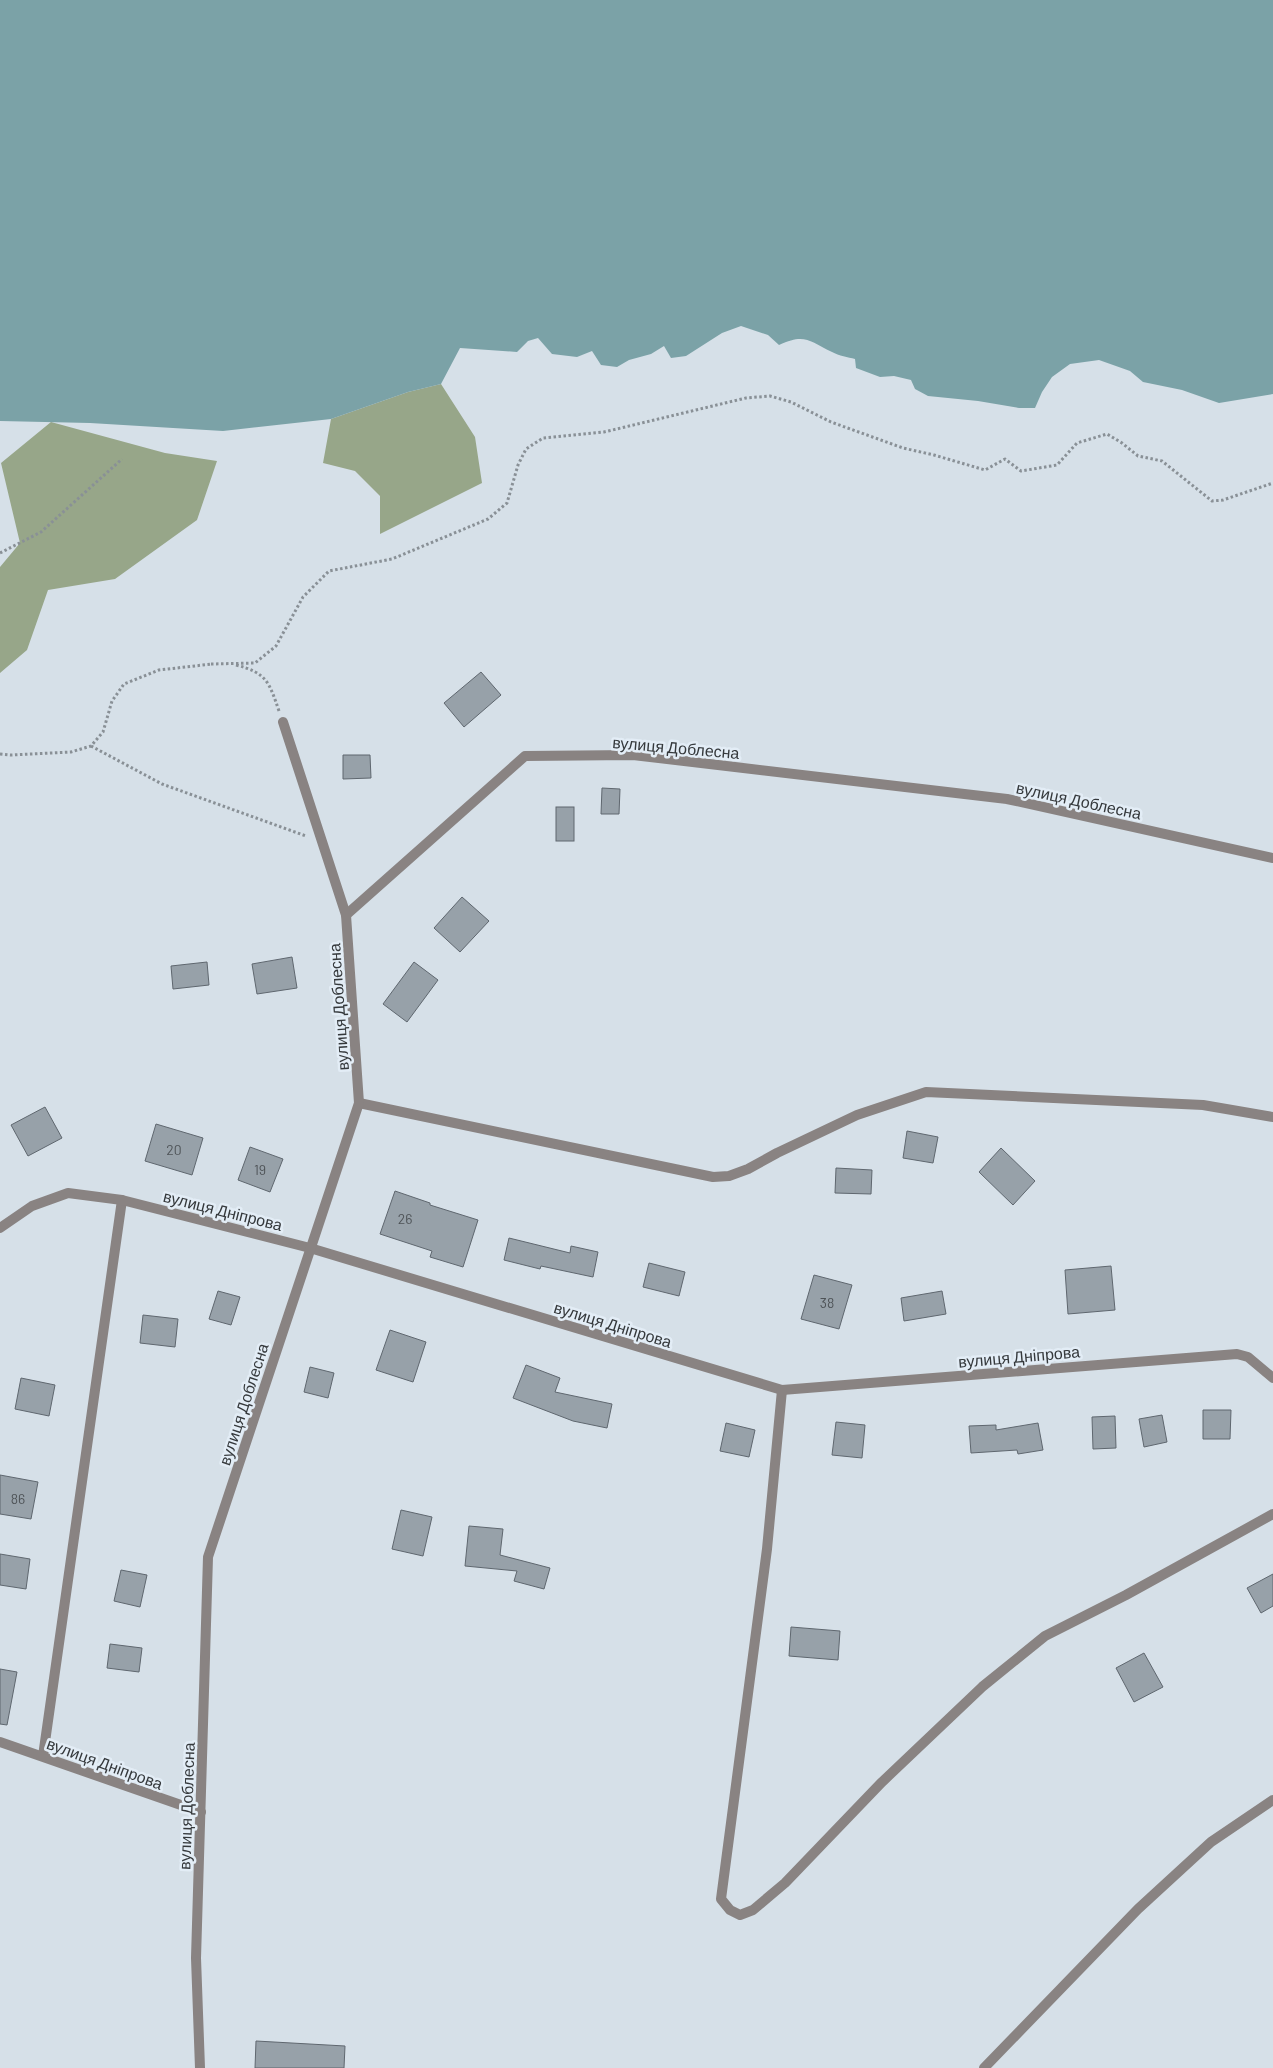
<svg xmlns="http://www.w3.org/2000/svg" width="1273" height="2068" viewBox="0 0 1273 2068" font-family="Barlow,sans-serif">
  <rect width="100%" height="100%" fill="#d6e0e8"/>
  <!-- forest -->
  <g fill="#97a689">
    <path d="M441,384L475,437L482,483L380,534V496L355,471L323,463L331,419L408,392Z"/>
    <path d="M51,422L165,453L217,461L197,520L115,579L48,590L27,650L0,673V567L20,543L1,463Z"/>
  </g>
  <!-- water -->
  <path fill="#7ba2a7" d="M0,0H1273V394L1219,403L1182,390L1143,382L1130,371L1099,360L1070,364L1052,377L1042,392L1035,408H1019L978,401L928,396L915,389L911,380L894,376L880,377L856,368L855,359C848,357 839,356 832,352C809,341 805,333 779,345L768,335L741,326L722,333L686,356L671,358L664,346L651,354L629,360L617,367L601,365L592,351L577,357L552,354L538,338L528,341L517,352L460,348L441,384L408,392L331,419L223,431L90,423L0,421Z"/>
  <!-- building -->
  <g fill="#97a1a9" stroke="#5f676f">
    <path d="M481,672L501,695L464,727L444,703Z"/>
    <path d="M343,755H370L371,778L343,779Z"/>
    <path d="M602,788L620,789L619,814H601Z"/>
    <rect x="556" y="807" width="18" height="34"/>
    <path d="M462,897L489,921L460,952L434,928Z"/>
    <path d="M292,957L297,988L257,994L252,964Z"/>
    <path d="M207,962L209,985L173,989L171,966Z"/>
    <path d="M414,962L438,980L407,1022L383,1004Z"/>
    <path d="M45,1107L62,1138L28,1156L11,1125Z"/>
    <path d="M156,1124L203,1138L192,1175L145,1161Z"/>
    <path d="M907,1131L938,1137L933,1163L903,1158Z"/>
    <path d="M250,1147L283,1159L270,1192L238,1180Z"/>
    <path d="M1001,1148L1035,1181L1013,1205L979,1172Z"/>
    <path d="M836,1168L872,1170L871,1194L835,1193Z"/>
    <path d="M395,1191L430,1203V1205L478,1220L463,1267L430,1257L432,1251L380,1234Z"/>
    <path d="M509,1238L570,1253L571,1246L598,1252L593,1277L541,1266L540,1269L504,1260Z"/>
    <path d="M649,1263L685,1272L679,1296L643,1287Z"/>
    <path d="M1111,1266L1115,1310L1068,1314L1065,1270Z"/>
    <path d="M814,1275L852,1285L839,1329L801,1319Z"/>
    <path d="M218,1291L240,1297L231,1325L209,1319Z"/>
    <path d="M942,1291L946,1314L904,1321L901,1298Z"/>
    <path d="M143,1315L178,1319L175,1347L140,1343Z"/>
    <path d="M390,1330L426,1342L413,1382L376,1370Z"/>
    <path d="M526,1365L560,1378L555,1392L612,1404L607,1428L573,1421L513,1398Z"/>
    <path d="M310,1367L334,1373L328,1398L304,1392Z"/>
    <path d="M21,1378L55,1385L49,1416L15,1409Z"/>
    <path d="M1203,1410H1231L1230,1439H1203Z"/>
    <path d="M1162,1415L1167,1442L1144,1447L1139,1419Z"/>
    <path d="M1115,1416L1116,1448L1093,1449L1092,1417Z"/>
    <path d="M836,1422L865,1425L862,1458L832,1455Z"/>
    <path d="M726,1423L755,1430L749,1457L720,1451Z"/>
    <path d="M1038,1423L1043,1450L1018,1454L1017,1450L971,1453L969,1426L996,1425V1430Z"/>
    <path d="M0,1475L38,1482L31,1519L0,1514Z"/>
    <path d="M401,1510L432,1517L423,1556L392,1549Z"/>
    <path d="M469,1526L503,1529L500,1555L550,1568L544,1589L514,1581L517,1571L465,1566Z"/>
    <path d="M0,1554L30,1559L26,1589L0,1585Z"/>
    <path d="M121,1570L147,1575L140,1607L114,1601Z"/>
    <path d="M1273,1574V1606L1261,1613L1247,1588Z"/>
    <path d="M791,1627L840,1631L838,1660L789,1656Z"/>
    <path d="M110,1644L142,1648L139,1672L107,1668Z"/>
    <path d="M1144,1653L1163,1687L1134,1702L1116,1668Z"/>
    <path d="M0,1669L17,1672L7,1725L0,1724Z"/>
    <path d="M256,2041L345,2046L344,2068H255Z"/>
  </g>
  <g fill="none" stroke-linecap="round" stroke-linejoin="round">
    <!-- path -->
    <g stroke="#899096" stroke-width="3" stroke-dasharray="2.5 2.5" stroke-linecap="butt">
      <path d="M0,553L41,532L122,459"/>
      <path d="M211,664L255,663L276,646L303,597L329,571L392,559L488,519L507,503L518,465L526,449L543,438L604,432L746,398L770,396L791,402L831,422L903,448L934,455L985,470L1005,459L1021,471L1057,465L1077,443L1107,434L1122,443L1138,456L1162,461L1212,501L1223,500L1273,483"/>
      <path d="M236,665C267,673 269,682 279,711"/>
      <path d="M91,746L162,784L306,836"/>
      <path d="M0,754L10,755L71,752L91,746L103,732L112,701L124,684L159,670L212,664"/>
    </g>
    <!-- lane -->
    <path stroke="#898382" stroke-width="10" d="M43,1756L122,1200"/>
    <!-- street -->
    <g stroke="#898382" stroke-width="10">
      <path d="M346,915L525,756L633,755L1007,799L1273,858"/>
      <path d="M359,1103L713,1177L729,1176L748,1169L777,1153L857,1115L926,1092L1203,1105L1273,1117"/>
      <path d="M0,1228L32,1206L68,1193L122,1200L310,1248L782,1390L1237,1354L1248,1357L1273,1378"/>
      <path d="M782,1390L767,1549L721,1899L730,1910L740,1915L753,1910L785,1883L882,1782L982,1687L1045,1636L1126,1595L1273,1514"/>
      <path d="M0,1742L201,1812"/>
      <path d="M200,2068L196,1958L208,1557L359,1103L346,915L283,722"/>
      <path d="M984,2068L1138,1909L1211,1842L1273,1800"/>
    </g>
  </g>
  <g text-anchor="middle" dominant-baseline="central" stroke-width="5" stroke-linejoin="round" paint-order="stroke">
    <!-- number labels -->
    <g font-size="14" fill="#4e5357">
      <text x="174" y="1149">20</text>
      <text x="260" y="1169">19</text>
      <text x="405" y="1218">26</text>
      <text x="827" y="1302">38</text>
      <text x="18" y="1498">86</text>
    </g>
    <!-- street labels -->
    <g font-size="16" fill="#35393c" stroke="#e3edf6">
      <text transform="translate(676 747) rotate(5)">вулиця Доблесна</text>
      <text transform="translate(1079 800) rotate(12)">вулиця Доблесна</text>
      <text transform="translate(338 1007) rotate(-94)">вулиця Доблесна</text>
      <text transform="translate(223 1210) rotate(14)">вулиця Дніпрова</text>
      <text transform="translate(613 1324) rotate(17)">вулиця Дніпрова</text>
      <text transform="translate(1019 1356) rotate(-5)">вулиця Дніпрова</text>
      <text transform="translate(243 1404) rotate(-72)">вулиця Доблесна</text>
      <text transform="translate(105 1763) rotate(20)">вулиця Дніпрова</text>
      <text transform="translate(186 1806) rotate(-88)">вулиця Доблесна</text>
    </g>
  </g>
</svg>
